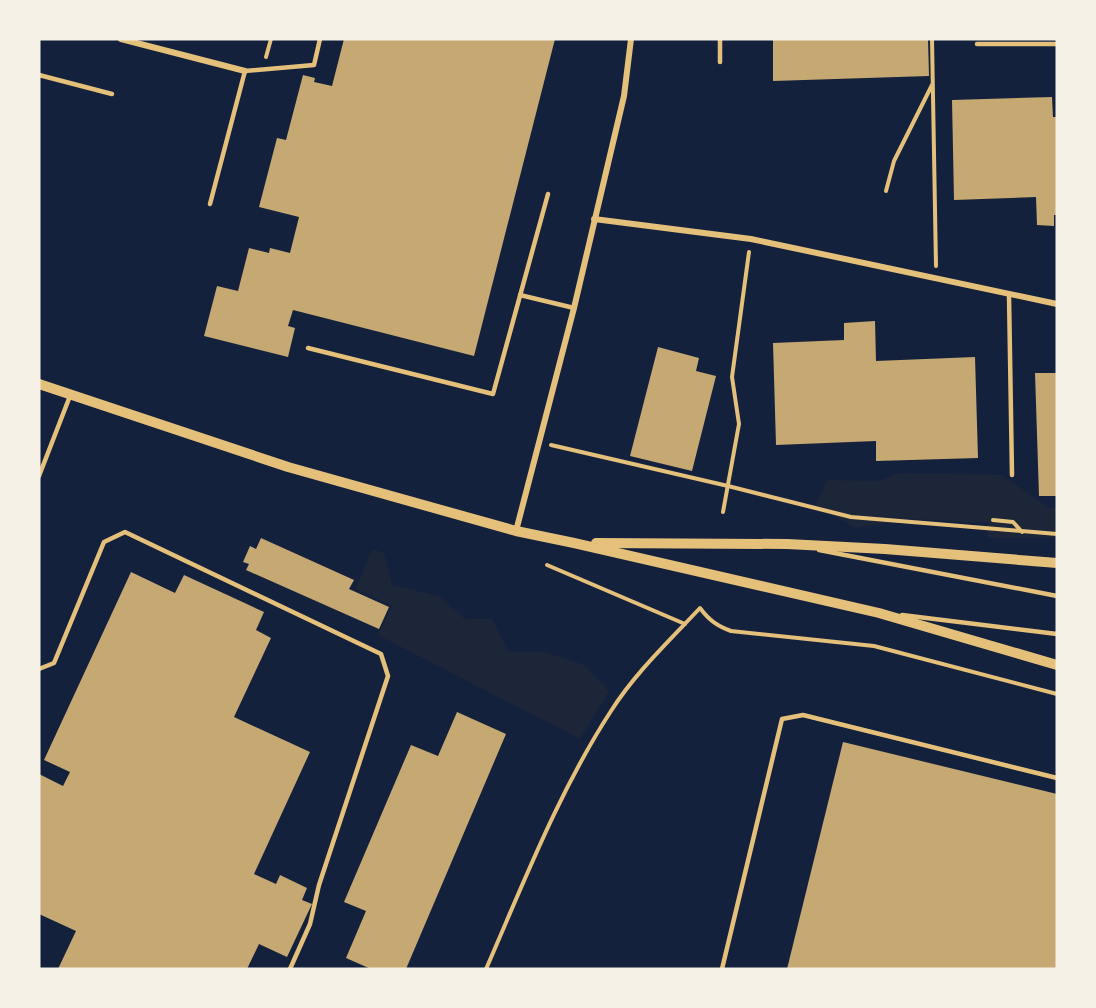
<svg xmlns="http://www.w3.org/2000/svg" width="1096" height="1008" viewBox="0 0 1096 1008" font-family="Quicksand,sans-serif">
  <rect width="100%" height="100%" fill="#14213d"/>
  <!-- green -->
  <g fill="#1d2539">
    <path d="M901,473L1002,475L1048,507L1057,508V538H988L987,523L911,519L856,528L815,506L827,480L878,481Z"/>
    <path d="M372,549L384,553L392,585L439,596L465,619H492L509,652H544L582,664L609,691L580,739L378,635L392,606L356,589Z"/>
  </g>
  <!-- building -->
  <g fill="#c6a872">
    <path d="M344,39H555L474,356L293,310L288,326L295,328L288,357L204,336L217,286L238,291L249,248L269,253L270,248L290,253L299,217L259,207L277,138L286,140L303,75L315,78L314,82L332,86Z"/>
    <path d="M773,39H928L929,76L773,81Z"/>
    <path d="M1052,97L1053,117H1057V215H1054V226L1037,225L1036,197L954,200L952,100Z"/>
    <path d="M875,321L876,361L975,357L978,458L876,461V441L776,445L773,343L844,340V323Z"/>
    <path d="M658,347L699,358L696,371L716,376L692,471L630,456Z"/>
    <path d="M1035,373H1057V496H1039Z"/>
    <path d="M261,538L354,580L349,589L389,607L379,629L246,570L249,564L243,562L250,546L256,549Z"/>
    <path d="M131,572L175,593L184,575L264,612L256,630L271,638L234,717L310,752L254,874L276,884L280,875L307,888L302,900L312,904L287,957L259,944L247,969H58L76,931L39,914V774L63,786L70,772L44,760Z"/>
    <path d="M457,712L506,734L406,969H371L346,958L366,911L344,902L411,745L438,756Z"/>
    <path d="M843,742L1057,794V969H787Z"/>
  </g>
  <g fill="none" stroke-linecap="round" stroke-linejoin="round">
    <!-- path -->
    <g stroke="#e5c07b" stroke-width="4">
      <path d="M932,39L936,266"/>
      <path d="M266,57L271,39"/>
      <path d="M886,191L894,161L932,85"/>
      <path d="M551,445L728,486L851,517L1057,534"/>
      <path d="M723,512L739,424L732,377L749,252"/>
      <path d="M993,520L1013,522L1022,532"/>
      <path d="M547,565L685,624"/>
      <path d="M486,969C524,882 559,791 611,711C635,673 669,641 700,608C709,620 717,626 731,631L874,646L1057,694"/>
    </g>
    <!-- service -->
    <g stroke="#e5c07b" stroke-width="4.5">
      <path d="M977,44H1057"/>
      <path d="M720,62V39"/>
      <path d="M39,75L112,94"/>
      <path d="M210,204L245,71L314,65L320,39"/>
      <path d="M520,295L574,308"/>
      <path d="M1009,295L1012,475"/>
      <path d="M308,348L493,394L548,194"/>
      <path d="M39,476L70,396"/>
      <path d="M819,550L1057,596"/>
      <path d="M902,615L1057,634"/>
      <path d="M39,669L54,663L104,542L125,532L381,654L388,676L319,885L310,924L290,969"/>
      <path d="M722,969L782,719L803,715L1057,778"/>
    </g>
    <!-- minor -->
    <g stroke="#e5c07b" stroke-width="6">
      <path d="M121,39L245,71"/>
      <path d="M594,219L751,239L1057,304"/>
      <path d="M516,531L574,308L624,96L631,39"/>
    </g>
    <!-- tertiary -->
    <g stroke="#e5c07b" stroke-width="10">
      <path d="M39,384L288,467L516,531L574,543L879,613L1057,665"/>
      <path d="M596,543L787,544L885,549L1057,563"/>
    </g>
  </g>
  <!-- border -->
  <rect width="1096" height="1008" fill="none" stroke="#f6f1e7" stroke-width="81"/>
</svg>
